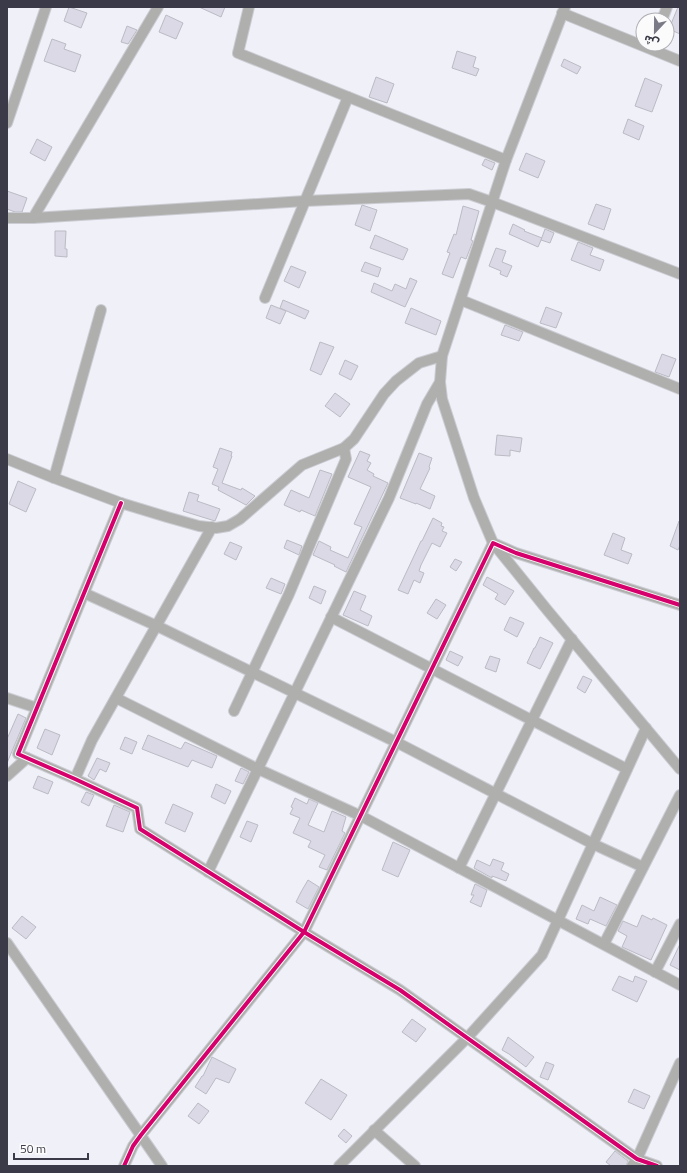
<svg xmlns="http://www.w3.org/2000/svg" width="687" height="1173" viewBox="0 0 687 1173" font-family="'Titillium Web','Noto Sans Arabic',sans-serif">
  <rect width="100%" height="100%" fill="#f0f0f8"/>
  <!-- building -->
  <g fill="#dad9e5" stroke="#bbbbc5">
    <path d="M69,7L87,13L81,28L64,21Z"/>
    <path d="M199,7H225L221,17Z"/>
    <path d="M678,7H680V34L669,29Z"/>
    <path d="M166,15L183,23L176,39L159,32Z"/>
    <path d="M127,26L137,30L128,44L121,42Z"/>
    <path d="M52,39L66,44L64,49L81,55L75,72L44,61Z"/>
    <path d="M457,51L476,57L473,67L479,69L476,76L452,68Z"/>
    <path d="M564,59L581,67L577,74L561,66Z"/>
    <path d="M376,77L394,84L387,103L369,97Z"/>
    <path d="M645,78L662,85L652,112L635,106Z"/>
    <path d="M628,119L644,126L639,140L623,133Z"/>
    <path d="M37,139L52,147L45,161L30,153Z"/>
    <path d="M526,153L545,161L538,178L519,170Z"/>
    <path d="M485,159L495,163L492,170L482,165Z"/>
    <path d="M7,191L27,198L22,212H15L7,209Z"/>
    <path d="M596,204L611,209L604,230L588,224Z"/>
    <path d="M362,205L377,210L370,231L355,225Z"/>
    <path d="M463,206L479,211L471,240L473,241L466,259L461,257L453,278L442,274L450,253L447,252L454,234L456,235Z"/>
    <path d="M513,224L525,230L524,231L542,238L538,247L509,234Z"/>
    <path d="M545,229L554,233L550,243L541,240Z"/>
    <path d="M55,231H66L65,249H67V257L55,256Z"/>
    <path d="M375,235L408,249L403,260L370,248Z"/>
    <path d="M578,242L593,248L590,255L604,260L600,271L571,260Z"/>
    <path d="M496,248L506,251L502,262L512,266L507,277L500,274L501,271L489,266Z"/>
    <path d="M365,262L381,268L378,277L361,271Z"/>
    <path d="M291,266L306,272L299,288L284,281Z"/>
    <path d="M410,278L417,281L405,307L371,292L374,283L392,291L395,284L406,289Z"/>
    <path d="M283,300L309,311L305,319L280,308Z"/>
    <path d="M271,305L286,311L280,324L266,318Z"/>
    <path d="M546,307L562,313L556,328L540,323Z"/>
    <path d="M411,308L441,321L436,335L405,323Z"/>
    <path d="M505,325L523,332L519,341L501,335Z"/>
    <path d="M320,342L334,347L321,375L310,370Z"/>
    <path d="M662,354L676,359L669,377L655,372Z"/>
    <path d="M345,360L358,366L351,380L339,374Z"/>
    <path d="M335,393L350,404L340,417L325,406Z"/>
    <path d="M497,435L522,438L520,452L510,450V456L495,455Z"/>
    <path d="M220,448L232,452L231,456H232L222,483L241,490L242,488L255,496L246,505L218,490L219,487L212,484L218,469L213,467Z"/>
    <path d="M360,451L370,455L367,461L371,463L367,470L374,474L373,476L388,483L346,572L334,566L335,565L313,555L319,541L331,547L330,550L348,558L362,527L354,524L371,487L348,477Z"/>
    <path d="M419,453L432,458L429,467L430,468L420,489L435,496L430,509L416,503V504L400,498Z"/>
    <path d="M320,470L332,474L315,516L301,510L300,512L284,505L291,490L309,498Z"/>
    <path d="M18,481L36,489L26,512L9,504Z"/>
    <path d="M189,492L199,495L197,501L220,509L215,521L183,511Z"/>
    <path d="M433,518L442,523L441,526L444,527L442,531L447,533L440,547L432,543L421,565L419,571L424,573L420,583L414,580L408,594L398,590L421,541H422Z"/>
    <path d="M679,521L680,545L678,550L670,546Z"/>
    <path d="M613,533L625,538L621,550L632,554L628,564L604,555Z"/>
    <path d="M287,540L302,546L299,555L284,548Z"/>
    <path d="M230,542L242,547L236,560L224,554Z"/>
    <path d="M455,559L462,562L456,571L450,567Z"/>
    <path d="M487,577L514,591L505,605L495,599L498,594L483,585Z"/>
    <path d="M271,578L285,584L281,594L266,588Z"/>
    <path d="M314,586L326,591L321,604L309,598Z"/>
    <path d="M354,591L366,596L360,610L372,616L368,626L343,615Z"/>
    <path d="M436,599L446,605L437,619L427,613Z"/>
    <path d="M510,617L524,623L517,637L504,630Z"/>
    <path d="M540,637L553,643L540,669L527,663L534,648H535Z"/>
    <path d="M450,651L463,657L458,666L446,660Z"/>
    <path d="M490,656L500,659L496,672L485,668Z"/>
    <path d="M583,676L592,680L585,693L577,688Z"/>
    <path d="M18,714L26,718L7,763V739Z"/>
    <path d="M45,729L60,735L52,755L37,748Z"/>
    <path d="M148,735L181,749L185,742L217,756L212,768L192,760L188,767L142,749Z"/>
    <path d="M125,737L137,742L132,754L120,749Z"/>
    <path d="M97,758L110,763L106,772L100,769L94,780L88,776Z"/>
    <path d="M241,768L249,772L243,784L235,781Z"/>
    <path d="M38,776L53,782L48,794L33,788Z"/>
    <path d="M216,784L231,791L225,804L211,797Z"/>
    <path d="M86,792L94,795L89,806L81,802Z"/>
    <path d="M295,798L307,804L309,799L318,803L308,825L324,832L332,811L346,817L342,831L345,833L327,870L319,867L325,855L308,847L311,841L293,833L300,818L290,814L293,808L291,807Z"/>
    <path d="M173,804L193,813L185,832L165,823Z"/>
    <path d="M114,805L130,812L123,832L106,826Z"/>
    <path d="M247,821L258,825L251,842L240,837Z"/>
    <path d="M393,842L410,850L398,877L382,870Z"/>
    <path d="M493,859L504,863L501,870L509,874L506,881L492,876V878L474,868L477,860L490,866Z"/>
    <path d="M308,880L319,887L308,909L296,902L301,892Z"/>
    <path d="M475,884L487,890L481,907L470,902L474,895H471Z"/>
    <path d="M600,897L617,905L606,926L590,919L588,924L576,919L582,905L594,911Z"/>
    <path d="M642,915L652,920L653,918L667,925L651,960L622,947L627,936L618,931L623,921L637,927Z"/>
    <path d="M22,916L36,927L26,939L12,928Z"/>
    <path d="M680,944V970L670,965Z"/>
    <path d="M619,976L633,982L635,976L647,981L637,1002L612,990Z"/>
    <path d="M412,1019L426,1029L416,1042L402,1032Z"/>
    <path d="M508,1037L534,1057L526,1067L509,1054L502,1050Z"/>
    <path d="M212,1057L236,1069L229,1083L216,1078L206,1094L195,1087L202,1076H203Z"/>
    <path d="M546,1062L554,1065L548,1080L540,1077Z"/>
    <path d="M321,1079L347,1095L331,1120L305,1103Z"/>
    <path d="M634,1089L650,1096L644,1109L628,1102Z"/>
    <path d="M198,1103L209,1111L199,1124L188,1116Z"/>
    <path d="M344,1129L352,1136L346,1143L338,1136Z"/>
    <path d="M615,1151L628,1161L626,1166H611L606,1162Z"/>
  </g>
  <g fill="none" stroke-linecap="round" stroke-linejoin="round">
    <!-- minor casing -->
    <g stroke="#ccccd4" stroke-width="12">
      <g id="minor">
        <path d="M249,7L238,53L506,160"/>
        <path d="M565,7L506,160L442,356L440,382L442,399L474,498L493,543L548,611L680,769"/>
        <path d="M562,13L680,61"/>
        <path d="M662,20L667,7"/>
        <path d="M7,123L46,7"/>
        <path d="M7,218H33L305,201L469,194L492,202L680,274"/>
        <path d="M33,218L158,7"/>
        <path d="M265,298L348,97"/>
        <path d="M461,300L680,389"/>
        <path d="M7,459L54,478L121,503L167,517L199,526L216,528L228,526L240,519L302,465L344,448L354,439L384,394L396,381L419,363L442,356"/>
        <path d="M54,478L101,310"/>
        <path d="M121,503L18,754L75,779L137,808L140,829L304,932L400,990L637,1159L657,1166"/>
        <path d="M84,593L157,626L396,742L593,844L643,867"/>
        <path d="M331,617L627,769"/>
        <path d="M7,698L37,708"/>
        <path d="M116,698L258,769L361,816L680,985"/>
        <path d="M234,711L289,594L346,459L344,448"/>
        <path d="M7,776L27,758"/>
        <path d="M75,779L92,740L212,527"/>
        <path d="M459,868L572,639"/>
        <path d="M208,872L389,498L427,404L440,382"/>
        <path d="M7,943L162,1166"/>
        <path d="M604,944L680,795"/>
        <path d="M655,972L680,924"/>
        <path d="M374,1130L415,1166"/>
        <path d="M124,1166L133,1146L141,1135L304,932L493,543L516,553L680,605"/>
        <path d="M339,1166L467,1038L542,955L646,728"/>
        <path d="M632,1166L637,1159L680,1063"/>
      </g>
    </g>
    <!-- minor -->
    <use href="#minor" stroke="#afb0ad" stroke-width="10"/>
    <!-- cycleway casing -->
    <g stroke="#fbfbfb" stroke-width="6">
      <g id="cycleway">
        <path d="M121,503L18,754L75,779L137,808L140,829L304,932L400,990L637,1159L657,1166"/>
        <path d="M124,1166L133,1146L141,1135L304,932L493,543L516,553L680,605"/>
      </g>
    </g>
    <!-- cycleway -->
    <use href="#cycleway" stroke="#d6006c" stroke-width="4"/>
  </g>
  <!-- border -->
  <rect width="687" height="1173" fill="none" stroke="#3a3a48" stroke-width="16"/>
  <!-- north arrow -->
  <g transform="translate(655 32) rotate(202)"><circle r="19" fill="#fbfbfb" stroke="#aeaeb3"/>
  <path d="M0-3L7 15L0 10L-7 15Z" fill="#7a7a86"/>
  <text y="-6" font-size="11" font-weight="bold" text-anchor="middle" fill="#3a3a48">ش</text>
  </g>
  <!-- scale -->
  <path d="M14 1153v6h74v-6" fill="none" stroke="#3a3a48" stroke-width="2"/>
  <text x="20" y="1153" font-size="12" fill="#3a3a48" stroke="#fbfbfb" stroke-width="3" paint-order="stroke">50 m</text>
</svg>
